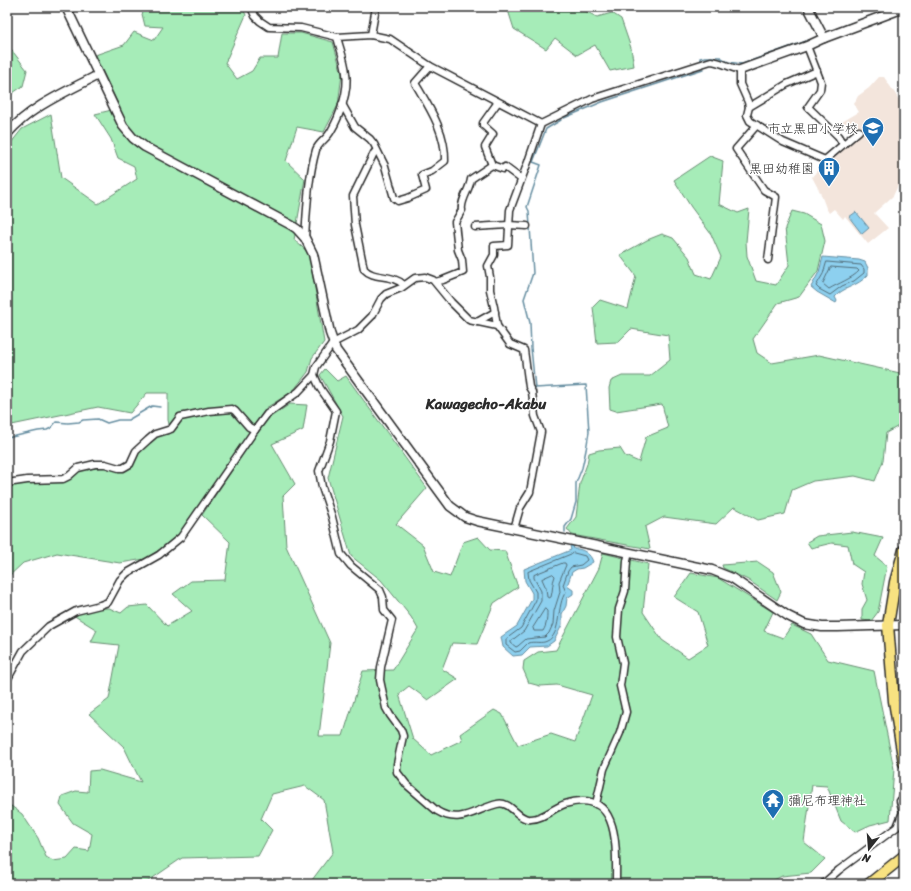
<svg xmlns="http://www.w3.org/2000/svg" width="911" height="891" viewBox="0 0 911 891" font-family="Sriracha,'Klee One',sans-serif">
  <rect width="100%" height="100%" fill="#fff"/>
  <filter id="ink" filterUnits="userSpaceOnUse"><feTurbulence type="fractalNoise" baseFrequency=".025" numOctaves="2"/><feDisplacementMap in="SourceGraphic" scale="8" xChannelSelector="R" yChannelSelector="G"/><feConvolveMatrix kernelMatrix="1 2 1 2 8 2 1 2 1" color-interpolation-filters="sRGB"/></filter>
  <g filter="url(#ink)">
    <!-- built -->
    <path fill="#f3e5dc" d="M879,77H884L902,104L904,103V173L893,196L874,213L888,228L868,244L845,216L843,219L834,209L829,213L826,208L820,192L812,177L823,163H825L851,134L842,122L859,112L854,104L858,96L869,88Z"/>
    <!-- green -->
    <g fill="#a6ecb8" stroke="#688c72">
      <path d="M148,7H242L246,15L225,63L237,79L252,71L260,58H278L282,33H301L333,42L342,74L338,105L324,132L297,127L286,161L305,179L294,240L309,253L324,342L312,358L308,372L293,391L266,408L184,530L171,542L145,559L120,563L57,553L23,563L7,578V486L29,482L62,480L79,470L106,467L119,471L155,436L171,432L168,420V393H147L130,413L98,407L7,426V248L10,241L7,238V148L22,129L51,114L61,178L98,204L137,179L134,166L118,158L111,139L95,114L120,108L95,55L124,45L134,32L154,40L163,27L145,26L142,14Z"/>
      <path d="M507,7H581V9L597,17L612,13L621,19L631,48L634,66L610,71L595,45L577,55L555,38L546,49L514,29Z"/>
      <path d="M7,44L27,70L23,86L7,97Z"/>
      <path d="M710,156L723,161L719,204L738,213L749,209L746,242L747,256L756,281L776,285L789,265L785,228L792,211L804,214L821,224L825,241L818,271L799,297L778,303L753,339L757,353L772,363L819,355L900,373L904,368V423L886,433L883,461L875,481L855,476L813,481L792,490L785,514L758,520L734,507L716,524L664,517L645,527L650,549L572,535L567,529L576,517L580,483L587,464L589,453L599,450L620,448L625,456L639,462L646,437L668,428L662,404L616,411L610,409L609,388L611,381L622,376H650L670,360L668,335L631,329L618,342L597,343L593,307L600,300L628,309L636,276L620,255L647,240L662,234L673,238L689,257L696,274L711,279L721,257L711,234L691,207L674,180Z"/>
      <path d="M325,369L337,381L346,376L427,488L396,524L423,545L434,572L450,577L463,542L478,537L490,550L505,551L518,587L494,603L477,644L452,643L442,669L458,679L428,700L409,686L399,694L413,739L431,755L462,740L460,734L494,710L502,714L518,745L551,734L575,742L592,695L557,685L540,686L529,683L523,669L524,661L538,652L556,650L599,568L603,553L648,564L643,612L662,640L688,658L708,645L698,612L674,597L691,573L718,578L773,612L764,631L783,638L792,625L811,634L828,660L874,671L894,769L890,820L870,825L855,832L841,821L827,786L812,785L804,842L825,859L811,873L782,876L766,884H309L333,852L324,800L305,786L272,794L261,819L272,830L258,856L182,858L144,884H7V803L22,814L38,838L46,857L53,861L67,859L76,849L89,851L92,834L73,823L60,805L62,796L76,791L88,792L89,771L100,770L141,782L124,747L89,714L109,699L119,645L91,642L97,630L73,615L89,609L109,608L121,613L128,607L147,605L167,626L192,611L173,594L191,581L225,580L230,542L202,515L266,420L290,404L307,405L303,430L272,444L295,484L283,496L286,546L330,643L319,736H343L363,671L393,670L418,629L411,617L381,580L351,556L328,478L343,416L320,375Z"/>
      <path d="M852,532L883,538L875,556L887,566L878,612L871,621L862,620V609L867,600L862,584L864,572L852,564L848,545L832,543L811,548L807,542L817,536Z"/>
      <path d="M758,562L773,572L781,592L777,600L748,580L723,568L722,565Z"/>
    </g>
    <!-- water -->
    <g fill="#8dd0ef" stroke="#668ea1">
      <path d="M856,212L869,228L862,234L849,217Z"/>
      <path d="M823,257L859,260L865,262L868,268V275C857,287 843,287 835,297L837,301L836,303L817,292L811,287L819,272Z"/>
      <path d="M573,545L574,549C582,548 591,554 593,562L583,568L577,569L572,572L567,586L573,590V594L567,598L566,606L562,614V625L554,641L547,646L530,647L522,655L513,656L503,647L501,637L517,626L532,599V593L525,581L524,569L571,550L570,546Z"/>
    </g>
    <g fill="none" stroke-linecap="round" stroke-linejoin="round">
      <!-- shore -->
      <g stroke="#526d79" stroke-width="1">
        <path d="M827,262L861,265L864,269V273L854,281L842,286L830,295L819,289L816,286L823,274Z"/>
        <path d="M831,267L857,269L859,271C853,278 837,284 829,289L823,284Z"/>
        <path d="M574,553L585,556L587,560L581,565L571,567L568,571L563,585L566,592C556,604 562,635 547,641C542,644 534,641 528,643L520,651L515,652L506,645V639L521,628L536,600V592L529,580L528,572Z"/>
        <path d="M563,563H565L566,565L559,582L560,592L554,611L553,624L549,633L545,637L526,639L518,646L516,647L511,643V641L524,631L541,601V591L534,578V575Z"/>
        <path d="M553,574L555,576C552,583 553,590 551,597L549,598L547,597L546,588L542,579Z"/>
        <path d="M545,609L547,611C547,618 547,625 543,631H534L533,628Z"/>
      </g>
      <!-- stream -->
      <g stroke="#668ea1" stroke-width="1.5">
        <path d="M876,14L894,7"/>
        <path d="M836,29L873,15"/>
        <path d="M701,61L700,58L705,57H720L728,62L742,64L815,38"/>
        <path d="M564,118L602,102L703,69"/>
        <path d="M561,120L546,129L533,162L541,165L527,207L529,211L533,273L524,299L530,323L531,348L535,388L586,385L589,432L586,450L582,468L576,483V502L571,519L565,527V532"/>
        <path d="M7,438L38,431L47,430L51,428L56,422L68,423L79,422L83,420L98,419L107,423L118,420H128L152,406L160,407"/>
      </g>
      <!-- minor casing -->
      <g stroke="#2b2b2b" stroke-width="9">
        <g id="minor">
          <path d="M251,7L255,16L260,21L269,27L301,28L337,37L371,35L390,39L430,66L541,124"/>
          <path d="M371,35L376,7"/>
          <path d="M807,46L821,82L820,90L808,107L838,136L843,144"/>
          <path d="M342,104L355,127L370,139L374,144L385,166L394,198L398,201L408,198L426,190L422,175L432,171L445,161C446,132 429,107 415,83L430,66"/>
          <path d="M749,107L787,84L817,71"/>
          <path d="M757,125L736,149L764,190L776,197L768,260"/>
          <path d="M376,151L374,153L353,196L355,225L364,269C374,280 391,273 404,285"/>
          <path d="M492,165L485,147L493,134L483,125V123L498,102"/>
          <path d="M475,227L508,225L527,226"/>
          <path d="M305,238C307,209 308,178 316,150C319,142 327,139 331,131C340,116 349,90 346,73C345,61 340,49 337,37"/>
          <path d="M435,282L443,280L463,272L462,260L458,250L455,222L462,210C460,201 470,189 471,179L492,165L503,169L505,167L521,179"/>
          <path d="M477,322L495,312"/>
          <path d="M314,375L320,388L336,411L330,441L319,471L322,487L332,517L341,554L351,566L380,590L383,597L384,610L392,620L381,667L380,680L386,708L390,715L401,730L403,736L397,764V772L407,785L437,811C460,825 474,810 497,804C511,800 518,821 531,819C543,819 553,808 565,804C621,787 616,848 616,884"/>
          <path d="M7,483L27,480L63,479L69,476L78,468L95,464H105L119,468H123L130,464L136,451L148,440L155,434L171,429L180,417L209,411L232,409L235,411L249,427L255,430"/>
          <path d="M514,529L520,508L530,492L541,432L535,416L532,392L529,387L524,350L510,344L497,326L494,307L490,290V277L488,266L494,255V246L508,245L510,210L528,162L541,124L592,99L711,61C722,62 730,68 740,70V84L748,102L749,107L747,115L750,121L783,142L825,160L859,131"/>
          <path d="M7,680L23,651L49,626L76,611L100,605L108,602L120,580L127,573L159,555L181,537L255,430L267,414L298,392L314,375L316,367L333,343L358,330L372,316L381,299L386,294L401,288L415,278L425,277L433,280L451,302L469,320L497,326"/>
          <path d="M596,804L604,769L620,733L626,712L620,686L623,663L617,637L619,609L625,591L627,561L629,552"/>
          <path d="M823,884L839,870L897,827L903,812L900,801L904,797"/>
        </g>
      </g>
      <!-- tertiary casing -->
      <g stroke="#2b2b2b" stroke-width="11">
        <g id="tertiary">
          <path d="M66,7L123,126L133,138L145,147L291,225L297,229L305,238L313,254L330,333L336,350L450,506L465,517L477,521L712,570L732,578L788,616L804,624L822,627H838L904,625"/>
          <path d="M808,7L824,38"/>
          <path d="M740,70L807,46L824,38L904,8"/>
          <path d="M7,134C31,106 66,92 98,75"/>
        </g>
      </g>
      <!-- trunk casing -->
      <g stroke="#2b2b2b" stroke-width="13">
        <g id="trunk">
          <path d="M904,550L895,582L888,625L894,701L904,763"/>
          <path d="M869,884L904,856"/>
        </g>
      </g>
      <!-- minor -->
      <use href="#minor" stroke="#fff" stroke-width="6"/>
      <!-- tertiary -->
      <use href="#tertiary" stroke="#fff" stroke-width="8"/>
      <!-- trunk -->
      <use href="#trunk" stroke="#f8e281" stroke-width="10"/>
    </g>
  </g>
  <!-- icons -->
  <defs>
    <g id="school-pin" transform="scale(1.15)"><path d="M0 17L-7.5 6A9.5 9.5 0 1 1 7.5 6Z" fill="#1f6fb2" stroke="#fff"/><path d="M0-5L7-2L0 1L-7-2ZM-4 1L0 2.5L4 1V4Q0 6-4 4Z" fill="#fff"/></g>
    <g id="building-pin" transform="scale(1.15)"><path d="M0 17L-7.5 6A9.5 9.5 0 1 1 7.5 6Z" fill="#1f6fb2" stroke="#fff"/><path d="M-4-6H4V6H1V3H-1V6H-4ZM-2.5-4.3h1.7v1.8h-1.7ZM.8-4.3h1.7v1.8H.8ZM-2.5-1h1.7V.8h-1.7ZM.8-1h1.7V.8H.8Z" fill="#fff"/></g>
    <g id="temple-pin" transform="scale(1.15)"><path d="M0 17L-7.5 6A9.5 9.5 0 1 1 7.5 6Z" fill="#1f6fb2" stroke="#fff"/><path d="M0-6L5-2H3V0L6.5 2.5H4V6H1.5V3h-3V6H-4V2.5H-6.5L-3 0V-2H-5Z" fill="#fff"/></g>
  </defs>
  <g fill-rule="evenodd">
    <use href="#school-pin" x="873" y="128"/>
    <use href="#building-pin" x="829" y="168"/>
    <use href="#temple-pin" x="773" y="800"/>
  </g>
  <g text-anchor="middle" dominant-baseline="central" stroke-width="3" stroke-linejoin="round" paint-order="stroke">
    <!-- poi labels -->
    <g font-size="13" fill="#2b2b2b" stroke="#fff" text-anchor="end">
      <text x="858" y="128">市立黒田小学校</text>
      <text x="814" y="168">黒田幼稚園</text>
      <text x="788" y="800" text-anchor="start">彌尼布理神社</text>
    </g>
    <!-- quarter labels -->
    <g font-size="15" font-weight="bold" fill="#2b2b2b" stroke="#fff">
      <text x="486" y="404">Kawagecho-Akabu</text>
    </g>
  </g>
  <!-- margin -->
  <rect width="911" height="891" fill="none" stroke="#fff" stroke-width="24"/>
  <rect x="12" y="12" width="887" height="867" fill="none" stroke="#2b2b2b" stroke-width="1.5" filter="url(#ink)"/>
  <!-- north arrow -->
  <g transform="translate(869 849) rotate(197)" stroke="#ffffff" stroke-width="3" paint-order="stroke">
  <path d="M0-3L7 15L0 10L-7 15Z" fill="#2b2b2b"/>
  <text y="-6" font-size="11" font-weight="bold" text-anchor="middle" fill="#2b2b2b">N</text>
  </g>
</svg>
